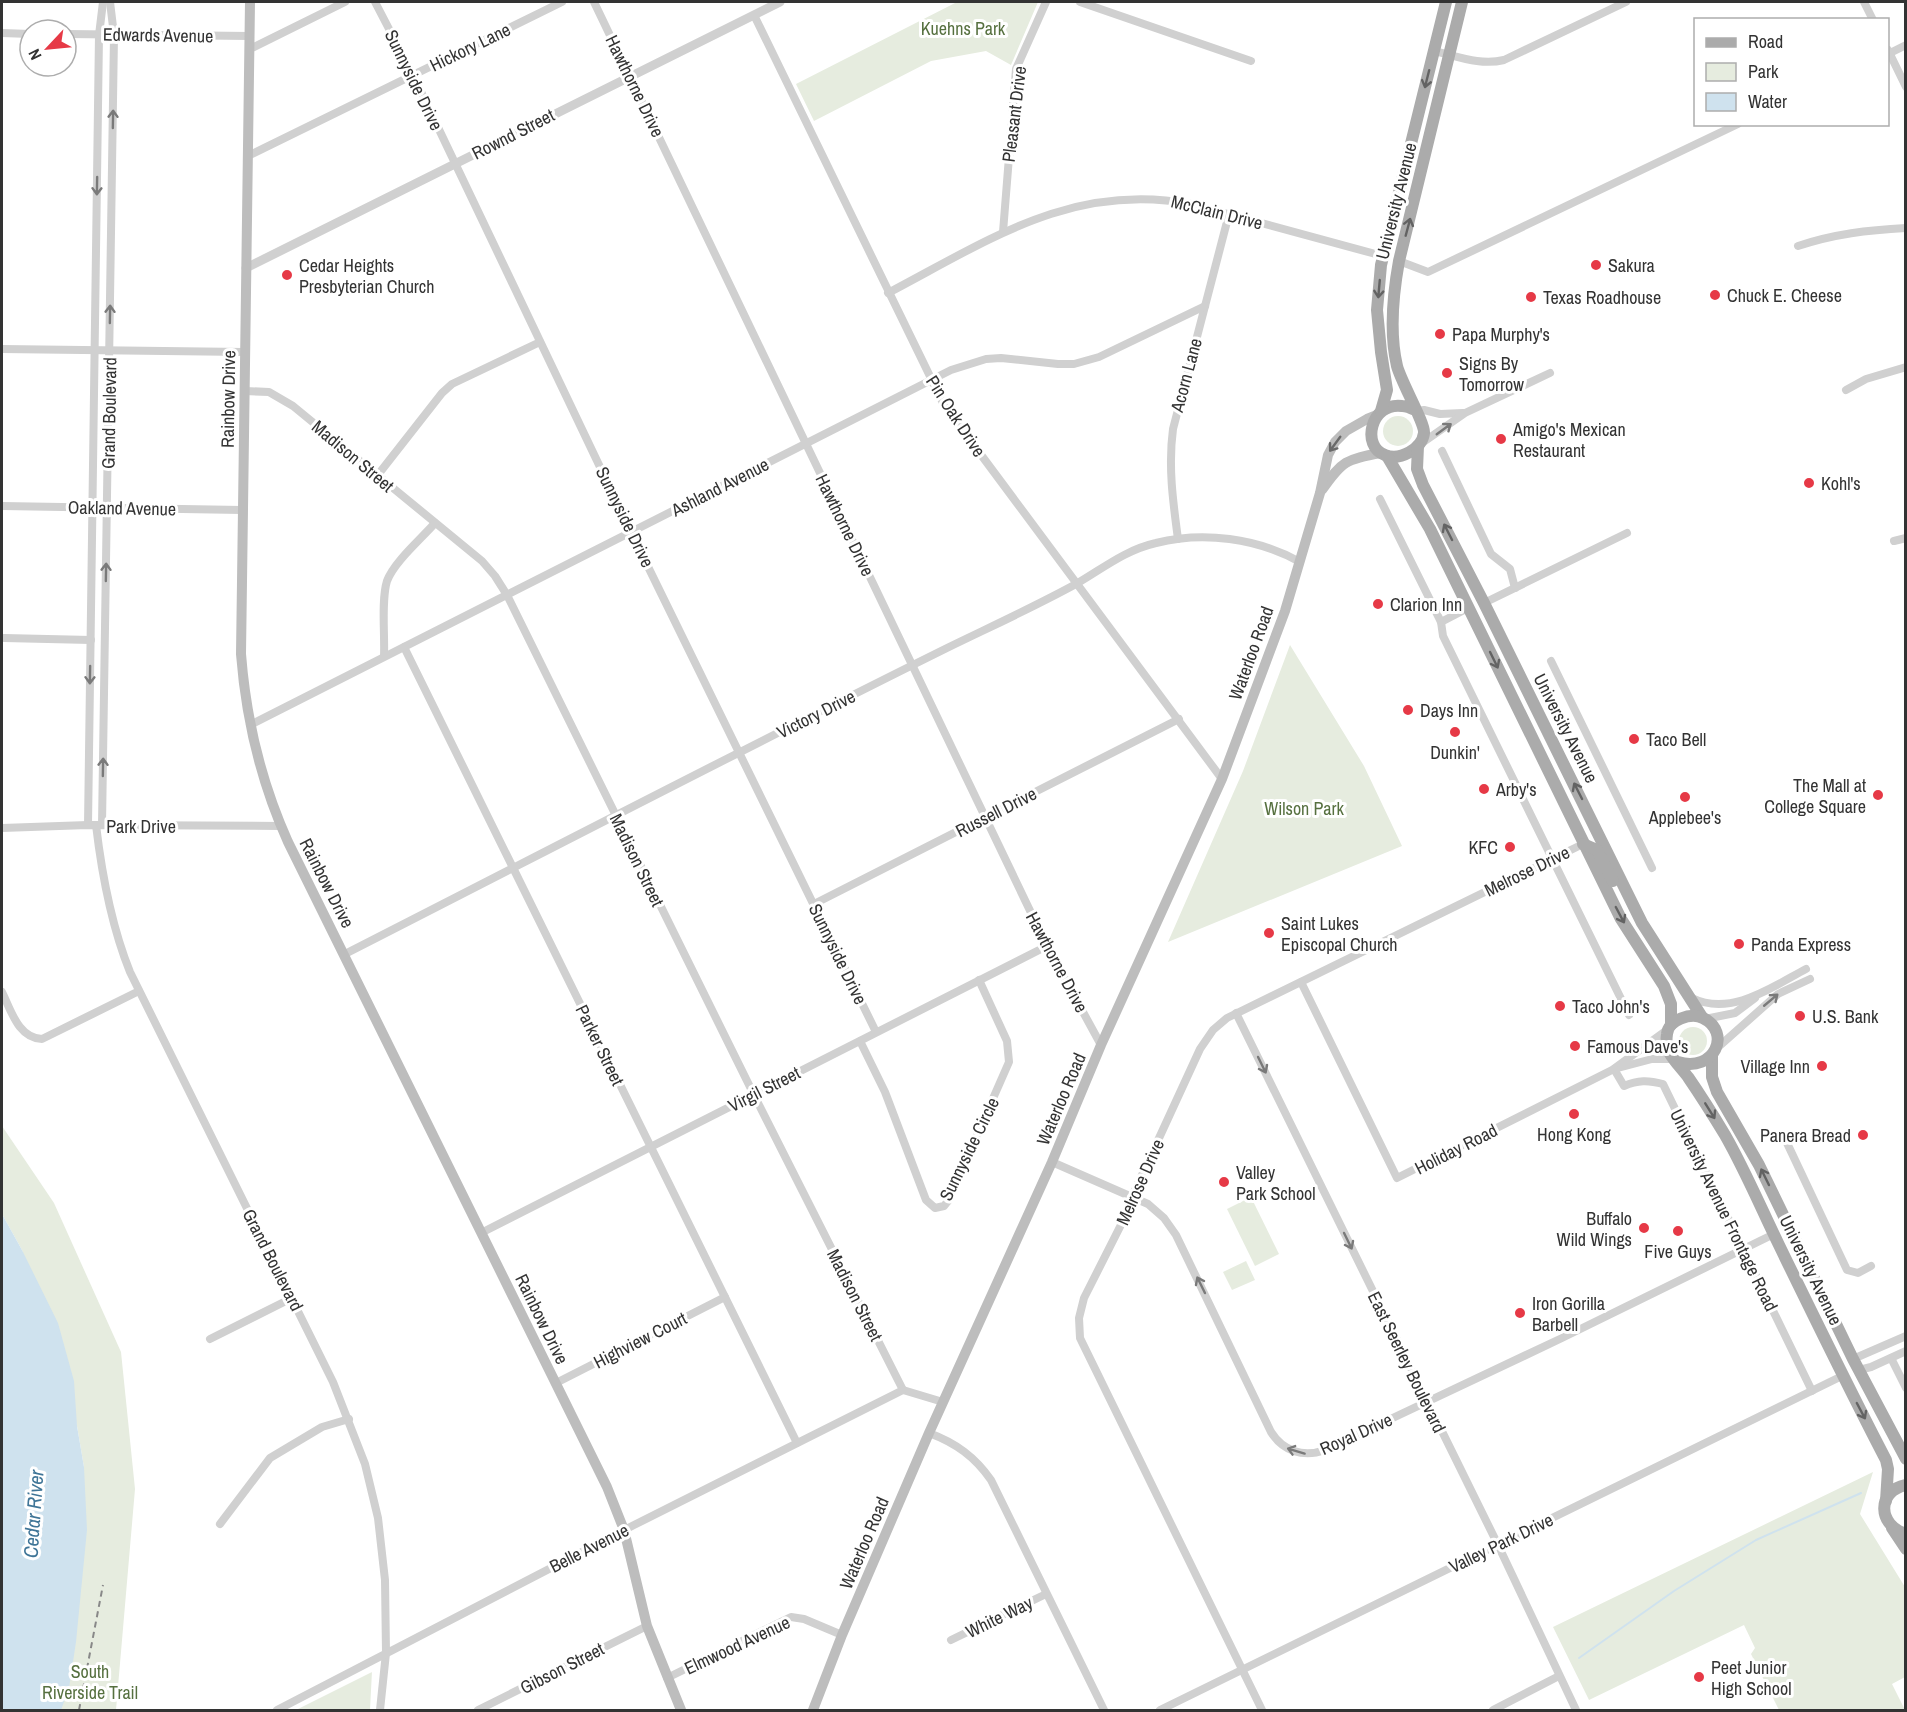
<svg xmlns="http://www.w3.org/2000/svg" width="1907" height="1712" viewBox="0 0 1907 1712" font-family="'Archivo Narrow',sans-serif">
  <rect width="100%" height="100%" fill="#fff"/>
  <!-- green -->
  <g fill="#e6ecdf">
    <path d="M957,2H1038L1011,65L986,51L931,61L814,121L796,84Z"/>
    <circle cx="1398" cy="431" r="15"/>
    <path d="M1290,645L1364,766L1402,846L1168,942L1243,771Z"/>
    <circle cx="1693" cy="1041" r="14"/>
    <path d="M2,1126L54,1203L121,1352L135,1489L116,1710H56L84,1467L77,1426L22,1250L2,1214Z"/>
    <path d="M1251,1197L1279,1254L1255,1266L1227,1209Z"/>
    <path d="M1246,1261L1255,1280L1232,1290L1223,1272Z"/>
    <path d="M1873,1472L1860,1514L1905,1587V1677L1892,1684L1905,1710H1779L1751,1654L1755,1648L1744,1625L1589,1700L1553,1627Z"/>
    <path d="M372,1671L370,1710H296L372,1672Z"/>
  </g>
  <!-- water -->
  <path fill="#cfe2ee" d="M2,1214L22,1250L58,1323L74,1381L77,1426L84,1467L87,1530L76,1642L69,1688L61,1710H2Z"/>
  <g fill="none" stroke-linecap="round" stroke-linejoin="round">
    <!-- stream -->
    <path stroke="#cfe2ee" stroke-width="2" d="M1579,1658L1674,1591L1756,1540L1861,1493"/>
    <!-- minor -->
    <g stroke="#d0d0d0" stroke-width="8">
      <path d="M375,2L413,75L631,532L876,1032"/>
      <path d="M594,2L1047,946L1101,1045"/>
      <path d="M1080,2L1251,61"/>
      <path d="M1864,2L1873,20"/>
      <path d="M754,15L944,405L1222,779"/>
      <path d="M2,33L30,34"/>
      <path d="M66,34L250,36"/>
      <path d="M250,49L345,2"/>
      <path d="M1888,50L1906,87"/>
      <path d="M1434,51C1457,56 1480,66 1504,60L1626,2"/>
      <path d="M1888,54L1906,45"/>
      <path d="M248,156L562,2"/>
      <path d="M1003,232L1016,69L1046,2"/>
      <path d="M1798,246C1834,234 1868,230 1906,228"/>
      <path d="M1399,261L1428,272L1738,124"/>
      <path d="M888,293C989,240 1072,182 1191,204L1383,256"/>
      <path d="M2,349L245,352"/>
      <path d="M1846,390L1866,379L1906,367"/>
      <path d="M245,391L269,392L293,406L482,561L495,576L507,595L754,1095L903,1390L943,1402"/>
      <path d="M1416,411L1424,410L1440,414L1463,413"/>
      <path d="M1422,443L1465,413L1550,373"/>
      <path d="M1442,451L1491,554L1510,569L1515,588"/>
      <path d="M377,476L442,393L452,384L540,342"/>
      <path d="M1380,499L1441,622L1443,636L1629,1015"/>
      <path d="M2,506L242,510"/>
      <path d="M1178,539C1173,502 1168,466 1173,429L1229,214"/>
      <path d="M1894,541L1906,538"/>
      <path d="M1484,603L1627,533"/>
      <path d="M1441,622L1468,608"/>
      <path d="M4,638L91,640"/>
      <path d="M404,647L797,1443"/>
      <path d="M384,656C385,636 381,600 387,581C394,562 421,539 435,523"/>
      <path d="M1551,661L1652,868"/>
      <path d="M250,725L951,370L986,359L1001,358L1058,364H1074L1099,357L1205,306"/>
      <path d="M88,825L99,35L103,2"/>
      <path d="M96,825C102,876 111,925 130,972L333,1382L365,1464L378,1518L385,1580L386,1653L380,1710"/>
      <path d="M102,825L114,35L110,2"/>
      <path d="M2,828L88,825L281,826"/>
      <path d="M814,904L1179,719"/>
      <path d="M345,954C545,852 745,748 947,648C990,627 1034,607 1076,584C1102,569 1125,550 1156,543C1203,531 1257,538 1300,562"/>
      <path d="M1301,982L1397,1178L1614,1069L1652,1059H1674"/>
      <path d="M2,992C11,1010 18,1038 42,1039L139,991"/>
      <path d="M1692,998C1731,1017 1772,987 1806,969"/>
      <path d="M1236,1013L1498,1545L1576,1710"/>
      <path d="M1705,1019L1735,1013L1755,998"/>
      <path d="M860,1041L885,1092L926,1200L935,1208L944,1206L948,1201L1009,1062L1007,1041L979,980"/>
      <path d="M1716,1049L1778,994L1810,979"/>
      <path d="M1615,1068L1667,1030"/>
      <path d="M1614,1069L1624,1086C1638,1080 1648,1080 1663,1084L1812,1391"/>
      <path d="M1787,1143L1847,1270L1858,1273L1871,1266"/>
      <path d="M1052,1162L1148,1204L1164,1218L1176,1235L1271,1432C1283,1451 1303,1458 1325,1450L1562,1338L1774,1234"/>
      <path d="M481,1233L1047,946"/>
      <path d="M210,1339L292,1298"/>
      <path d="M1891,1358L1906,1388"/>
      <path d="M1853,1359L1906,1336"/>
      <path d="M1859,1370L1871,1367L1906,1351"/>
      <path d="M556,1383L725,1297"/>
      <path d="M929,1433C956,1443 975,1457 991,1480L1104,1710"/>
      <path d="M220,1524L270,1458L322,1427L349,1419"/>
      <path d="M951,1640L1046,1594"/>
      <path d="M667,1678L791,1617L804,1619L842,1635"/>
      <path d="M277,1710L634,1525L903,1390"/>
      <path d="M478,1710L647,1626"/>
      <path d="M1160,1710L1842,1376"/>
      <path d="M1262,1710L1080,1338L1079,1318L1084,1298L1129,1209L1131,1199L1200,1049L1213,1030L1227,1018L1583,844"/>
      <path d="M1493,1710L1559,1676"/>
    </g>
    <!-- tertiary -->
    <path stroke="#d0d0d0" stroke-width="9" d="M246,268L780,2"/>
    <!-- secondary -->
    <g stroke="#bdbdbd" stroke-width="10">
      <path d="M250,2L241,654C246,719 261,782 288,842L607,1487L624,1530L647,1626L681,1710"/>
      <path d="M1322,490C1342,461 1346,459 1381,453"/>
      <path d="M813,1710L842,1635L929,1433L1052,1162L1101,1045L1222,779L1285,611L1320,493L1328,455L1335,442L1346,431L1367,419L1377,415"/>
    </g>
    <!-- primary -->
    <g stroke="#ababab" stroke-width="12">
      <path d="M1415,410C1411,408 1406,406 1402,406C1370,402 1361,447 1385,455C1400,461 1422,449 1424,433C1425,423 1401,382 1397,366C1389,332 1393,294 1399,261L1462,2"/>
      <path d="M1381,411L1387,390L1381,352L1377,310L1381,265L1446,2"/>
      <path d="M1418,446L1417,469L1423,485L1484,603L1642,923L1702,1017"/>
      <path d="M1387,456L1430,529L1621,919L1664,986L1671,1004V1025"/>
      <path d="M1583,844L1597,850L1613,881"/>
      <path d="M1712,1056V1077L1717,1092L1759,1165L1853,1359L1906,1459"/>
      <path d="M1678,1062C1715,1073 1732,1032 1703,1018C1691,1012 1668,1020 1667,1034C1666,1041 1666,1046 1669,1052C1674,1061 1682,1069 1688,1077C1701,1096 1713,1115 1725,1135C1745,1170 1761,1208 1779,1245C1814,1317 1849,1389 1886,1460L1888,1469L1886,1501"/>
      <path d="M1906,1485C1876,1491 1878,1526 1906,1534"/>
      <path d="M1892,1528L1906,1549"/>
    </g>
    <!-- rail -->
    <path stroke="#888" stroke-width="2" stroke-dasharray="6 4.5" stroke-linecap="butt" d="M79,1710L103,1585"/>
  </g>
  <!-- one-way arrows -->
  <defs><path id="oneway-shaft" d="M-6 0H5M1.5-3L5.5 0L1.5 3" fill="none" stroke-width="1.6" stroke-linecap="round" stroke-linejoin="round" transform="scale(1.5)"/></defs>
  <g stroke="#636363">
    <use href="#oneway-shaft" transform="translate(1427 79) rotate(104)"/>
    <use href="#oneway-shaft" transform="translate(1408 227) rotate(-75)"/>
    <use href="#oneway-shaft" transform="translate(1379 289) rotate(95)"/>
    <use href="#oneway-shaft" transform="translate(1448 532) rotate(-117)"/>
    <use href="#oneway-shaft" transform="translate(1494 660) rotate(64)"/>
    <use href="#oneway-shaft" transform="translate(1578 791) rotate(-117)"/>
    <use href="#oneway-shaft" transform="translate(1620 915) rotate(62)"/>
    <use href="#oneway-shaft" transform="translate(1710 1111) rotate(58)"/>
    <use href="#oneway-shaft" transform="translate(1765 1177) rotate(-116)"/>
    <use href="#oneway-shaft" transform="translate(1861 1411) rotate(62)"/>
  </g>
  <g stroke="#7a7a7a">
    <use href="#oneway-shaft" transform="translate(113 119) rotate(-89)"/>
    <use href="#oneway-shaft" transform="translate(97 186) rotate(91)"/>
    <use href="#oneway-shaft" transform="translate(110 314) rotate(-89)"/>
    <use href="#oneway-shaft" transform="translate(1444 429) rotate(-36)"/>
    <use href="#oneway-shaft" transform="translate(106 572) rotate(-89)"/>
    <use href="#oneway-shaft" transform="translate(90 675) rotate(91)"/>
    <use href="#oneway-shaft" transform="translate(103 767) rotate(-89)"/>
    <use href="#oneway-shaft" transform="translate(1771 1000) rotate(-40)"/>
    <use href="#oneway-shaft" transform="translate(1262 1065) rotate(64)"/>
    <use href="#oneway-shaft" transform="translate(1348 1241) rotate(64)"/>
    <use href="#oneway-shaft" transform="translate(1201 1285) rotate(-116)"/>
    <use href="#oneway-shaft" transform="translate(1296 1451) rotate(-163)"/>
  </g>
  <use stroke="#6a6a6a" href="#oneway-shaft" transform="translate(1335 444) rotate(126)"/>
  <!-- markers -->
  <g fill="#e63946" stroke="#fff" stroke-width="2">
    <circle cx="1596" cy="265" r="6"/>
    <circle cx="287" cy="275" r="6"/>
    <circle cx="1715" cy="295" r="6"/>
    <circle cx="1531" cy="297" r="6"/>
    <circle cx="1440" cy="334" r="6"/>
    <circle cx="1447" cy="373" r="6"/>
    <circle cx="1501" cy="439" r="6"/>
    <circle cx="1809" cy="483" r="6"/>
    <circle cx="1378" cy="604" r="6"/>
    <circle cx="1408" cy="710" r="6"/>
    <circle cx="1455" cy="732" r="6"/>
    <circle cx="1634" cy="739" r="6"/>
    <circle cx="1484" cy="789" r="6"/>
    <circle cx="1878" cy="795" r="6"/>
    <circle cx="1685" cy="797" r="6"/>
    <circle cx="1510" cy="847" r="6"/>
    <circle cx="1269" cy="933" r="6"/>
    <circle cx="1739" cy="944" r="6"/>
    <circle cx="1560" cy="1006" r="6"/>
    <circle cx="1800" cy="1016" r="6"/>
    <circle cx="1575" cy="1046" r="6"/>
    <circle cx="1822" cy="1066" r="6"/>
    <circle cx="1574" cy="1114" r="6"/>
    <circle cx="1863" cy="1135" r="6"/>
    <circle cx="1224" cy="1182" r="6"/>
    <circle cx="1644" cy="1228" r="6"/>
    <circle cx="1678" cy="1231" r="6"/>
    <circle cx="1520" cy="1313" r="6"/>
    <circle cx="1699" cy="1677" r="6"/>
  </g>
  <g text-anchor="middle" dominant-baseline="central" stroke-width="6" stroke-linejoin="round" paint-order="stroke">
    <!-- park labels -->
    <g font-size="18" fill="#56703f" stroke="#fff">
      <text x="963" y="28">Kuehns Park</text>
      <text x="1304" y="808">Wilson Park</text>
      <text x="90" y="1671">South<tspan x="90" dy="21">Riverside Trail</tspan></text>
    </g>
    <!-- street labels -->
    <g font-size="18" fill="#333" stroke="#fff">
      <text transform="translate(158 35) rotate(1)">Edwards Avenue</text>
      <text transform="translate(470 47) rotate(-26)">Hickory Lane</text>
      <text transform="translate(414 80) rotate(64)">Sunnyside Drive</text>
      <text transform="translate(635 86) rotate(64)">Hawthorne Drive</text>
      <text transform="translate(1014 114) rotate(-83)">Pleasant Drive</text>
      <text transform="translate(513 134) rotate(-27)">Rownd Street</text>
      <text transform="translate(1396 201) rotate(-76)">University Avenue</text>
      <text transform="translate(1217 212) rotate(14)">McClain Drive</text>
      <text transform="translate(1186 375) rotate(-75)">Acorn Lane</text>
      <text transform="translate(228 399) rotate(-89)">Rainbow Drive</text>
      <text transform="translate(109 413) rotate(-89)">Grand Boulevard</text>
      <text transform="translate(956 416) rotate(57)">Pin Oak Drive</text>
      <text transform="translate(353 456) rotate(40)">Madison Street</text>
      <text transform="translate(720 487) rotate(-27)">Ashland Avenue</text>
      <text transform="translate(122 508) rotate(1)">Oakland Avenue</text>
      <text transform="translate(625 517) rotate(64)">Sunnyside Drive</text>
      <text transform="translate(845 525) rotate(64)">Hawthorne Drive</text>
      <text transform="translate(1251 653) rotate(-70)">Waterloo Road</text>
      <text transform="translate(816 714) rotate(-27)">Victory Drive</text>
      <text transform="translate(1566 728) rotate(63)">University Avenue</text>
      <text transform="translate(996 812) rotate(-27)">Russell Drive</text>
      <text x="141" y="826">Park Drive</text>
      <text transform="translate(637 860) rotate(64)">Madison Street</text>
      <text transform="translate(1527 871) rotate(-26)">Melrose Drive</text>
      <text transform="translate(327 883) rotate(63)">Rainbow Drive</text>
      <text transform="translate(838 954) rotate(64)">Sunnyside Drive</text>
      <text transform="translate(1057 962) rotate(62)">Hawthorne Drive</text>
      <text transform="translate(600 1045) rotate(64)">Parker Street</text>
      <text transform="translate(764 1089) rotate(-27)">Virgil Street</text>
      <text transform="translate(1061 1099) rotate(-67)">Waterloo Road</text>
      <text transform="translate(969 1149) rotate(-64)">Sunnyside Circle</text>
      <text transform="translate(1456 1149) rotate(-27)">Holiday Road</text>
      <text transform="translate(1140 1182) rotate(-66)">Melrose Drive</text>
      <text transform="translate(1724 1210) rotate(64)">University Avenue Frontage Road</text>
      <text transform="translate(273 1260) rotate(63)">Grand Boulevard</text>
      <text transform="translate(1811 1270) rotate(64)">University Avenue</text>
      <text transform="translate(855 1295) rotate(63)">Madison Street</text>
      <text transform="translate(542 1319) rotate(64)">Rainbow Drive</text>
      <text transform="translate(640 1340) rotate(-27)">Highview Court</text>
      <text transform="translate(1407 1362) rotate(64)">East Seerley Boulevard</text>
      <text transform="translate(1356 1434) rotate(-24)">Royal Drive</text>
      <text transform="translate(864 1543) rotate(-67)">Waterloo Road</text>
      <text transform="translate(1501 1543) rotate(-26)">Valley Park Drive</text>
      <text transform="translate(589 1548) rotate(-27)">Belle Avenue</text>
      <text transform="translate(999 1617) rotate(-26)">White Way</text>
      <text transform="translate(737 1645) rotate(-25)">Elmwood Avenue</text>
      <text transform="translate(562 1668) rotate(-27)">Gibson Street</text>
    </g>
    <!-- poi labels -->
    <g font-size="18" fill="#333" stroke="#fff" text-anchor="start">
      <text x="299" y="265">Cedar Heights<tspan x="299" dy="21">Presbyterian Church</tspan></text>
      <text x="1608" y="265">Sakura</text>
      <text x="1727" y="295">Chuck E. Cheese</text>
      <text x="1543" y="297">Texas Roadhouse</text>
      <text x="1452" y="334">Papa Murphy's</text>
      <text x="1459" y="363">Signs By<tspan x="1459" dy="21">Tomorrow</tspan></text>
      <text x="1513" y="429">Amigo's Mexican<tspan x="1513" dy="21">Restaurant</tspan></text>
      <text x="1821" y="483">Kohl's</text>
      <text x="1390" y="604">Clarion Inn</text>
      <text x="1420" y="710">Days Inn</text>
      <text x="1646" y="739">Taco Bell</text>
      <text x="1455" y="752" text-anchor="middle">Dunkin'</text>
      <text x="1866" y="785" text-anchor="end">The Mall at<tspan x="1866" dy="21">College Square</tspan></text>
      <text x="1496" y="789">Arby's</text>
      <text x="1685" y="817" text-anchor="middle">Applebee's</text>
      <text x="1498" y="847" text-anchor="end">KFC</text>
      <text x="1281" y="923">Saint Lukes<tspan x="1281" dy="21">Episcopal Church</tspan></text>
      <text x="1751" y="944">Panda Express</text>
      <text x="1572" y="1006">Taco John's</text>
      <text x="1812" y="1016">U.S. Bank</text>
      <text x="1587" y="1046">Famous Dave's</text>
      <text x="1810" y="1066" text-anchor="end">Village Inn</text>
      <text x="1574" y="1134" text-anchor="middle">Hong Kong</text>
      <text x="1851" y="1135" text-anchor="end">Panera Bread</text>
      <text x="1236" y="1172">Valley<tspan x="1236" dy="21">Park School</tspan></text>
      <text x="1632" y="1218" text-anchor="end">Buffalo<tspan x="1632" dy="21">Wild Wings</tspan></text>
      <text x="1678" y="1251" text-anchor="middle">Five Guys</text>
      <text x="1532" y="1303">Iron Gorilla<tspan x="1532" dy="21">Barbell</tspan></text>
      <text x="1711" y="1667">Peet Junior<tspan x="1711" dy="21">High School</tspan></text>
    </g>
    <!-- water labels -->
    <g font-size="20" font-style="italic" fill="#3f7597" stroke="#fff">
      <text transform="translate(33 1514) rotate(-86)">Cedar River</text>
    </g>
  </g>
  <!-- border -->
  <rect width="1907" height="1712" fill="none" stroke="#333333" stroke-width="6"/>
  <!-- legend -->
  <rect x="1694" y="18" width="195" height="108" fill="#ffffff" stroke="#adadad" stroke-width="1.5"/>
  <rect x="1706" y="38" width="30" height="9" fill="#ababab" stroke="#adadad" stroke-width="1.5"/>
  <text x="1748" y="48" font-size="18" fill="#333333">Road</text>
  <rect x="1706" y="63" width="30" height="18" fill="#e6ecdf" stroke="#adadad" stroke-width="1.5"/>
  <text x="1748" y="78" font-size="18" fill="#333333">Park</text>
  <rect x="1706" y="93" width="30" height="18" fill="#cfe2ee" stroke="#adadad" stroke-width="1.5"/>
  <text x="1748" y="108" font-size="18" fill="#333333">Water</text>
  <!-- north arrow -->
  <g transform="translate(48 48) rotate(244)"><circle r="28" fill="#ffffff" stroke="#adadad" stroke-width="1.5"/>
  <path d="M0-4.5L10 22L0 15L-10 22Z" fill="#e63946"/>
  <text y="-9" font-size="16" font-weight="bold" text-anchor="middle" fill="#333333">N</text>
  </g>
</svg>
